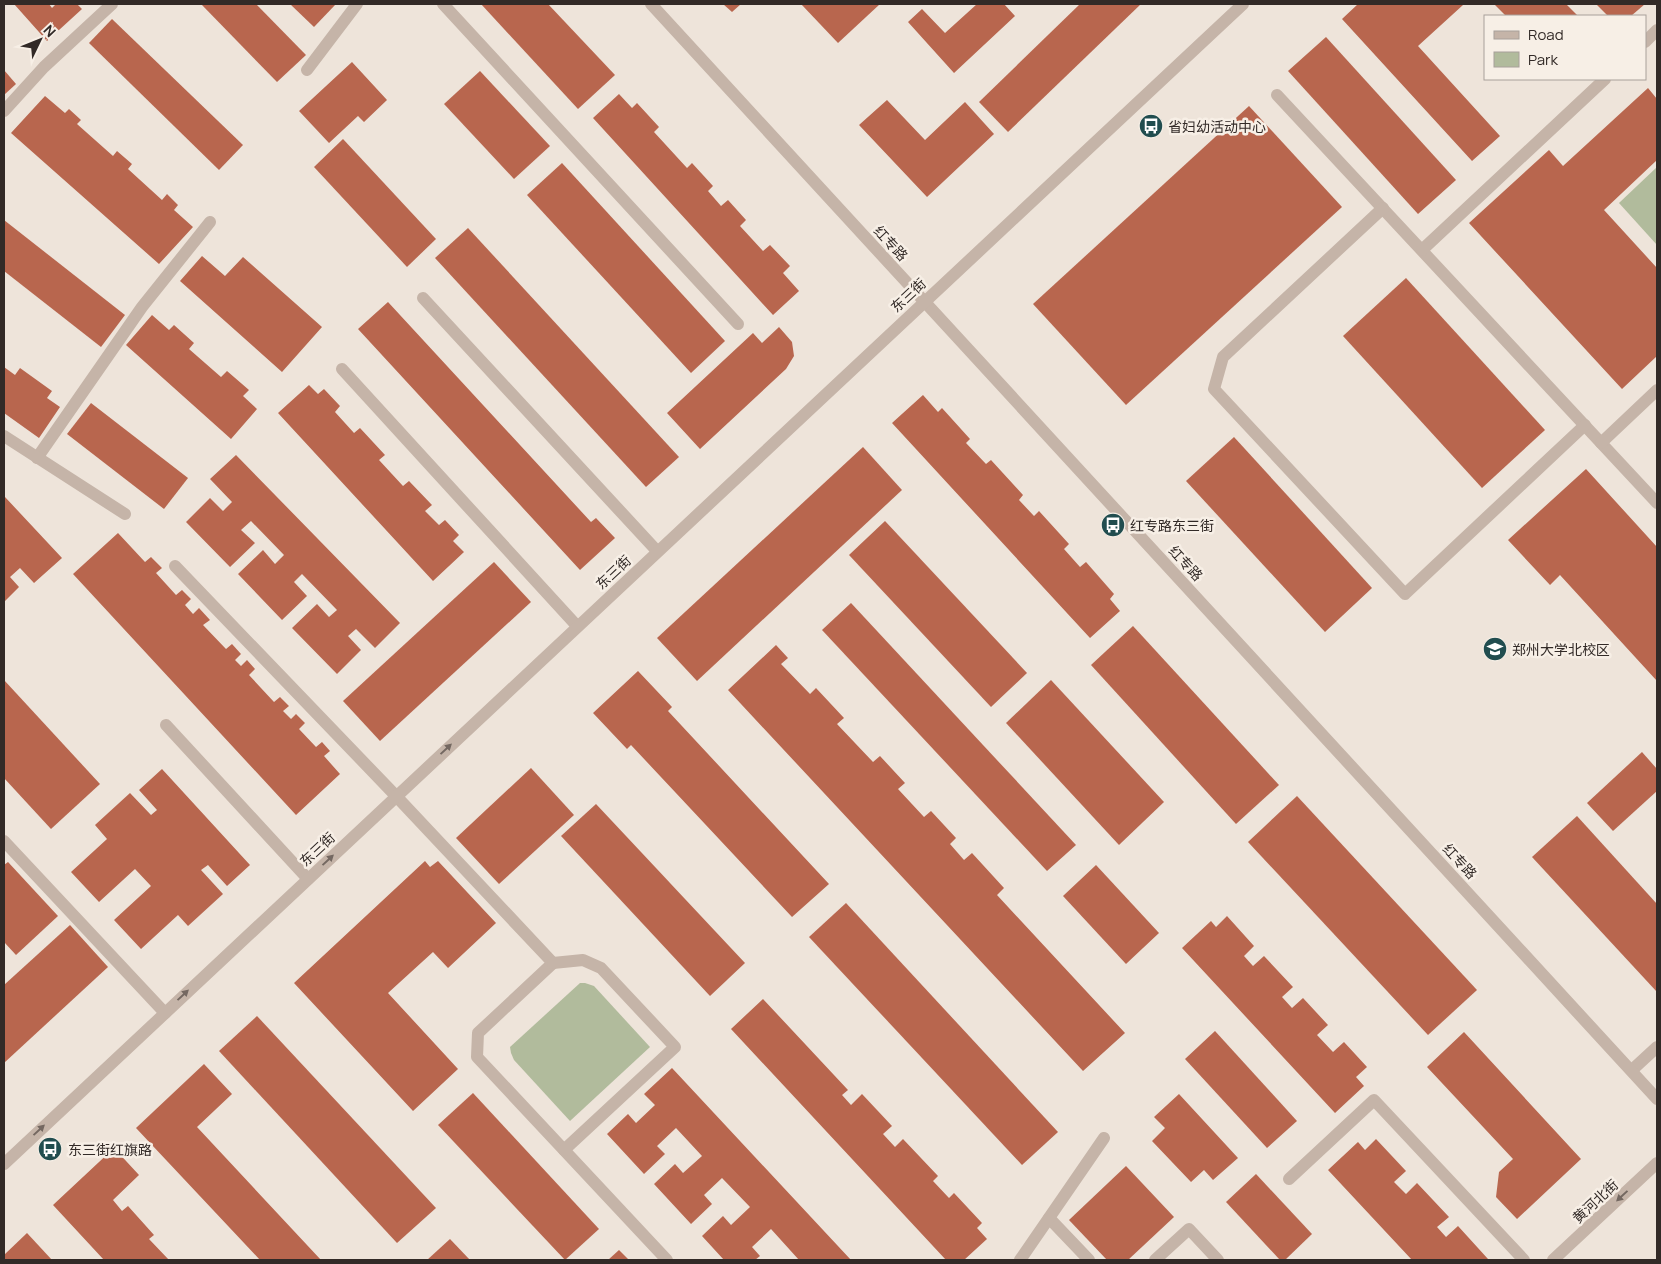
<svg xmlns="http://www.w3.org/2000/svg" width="1661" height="1264" viewBox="0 0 1661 1264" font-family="Manrope,'Noto Sans SC',sans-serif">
  <rect width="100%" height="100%" fill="#eee4da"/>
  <!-- green -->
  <g fill="#b1bb9c">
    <path d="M1657,167V245L1619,203Z"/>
    <path d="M580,983H585L594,986L650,1047L570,1121L514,1060L511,1053L510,1047Z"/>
  </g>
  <!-- building -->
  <g fill="#b8664e">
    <path d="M14,4H49L52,8L56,4H77L82,9L47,41Z"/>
    <path d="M201,4H256L306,55L277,82Z"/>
    <path d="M290,4H336L314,27Z"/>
    <path d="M481,4H548L615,75L578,109Z"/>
    <path d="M723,4H741L732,12Z"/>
    <path d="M801,4H880L838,43Z"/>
    <path d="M977,4H1004L1015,16L954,73L908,22L922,9L945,33Z"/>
    <path d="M1080,4H1141L1008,132L979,102Z"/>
    <path d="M1358,4L1463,5L1418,46L1500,136L1472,161L1342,19Z"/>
    <path d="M1494,4H1566L1578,16H1506Z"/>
    <path d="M1596,4H1645L1631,16H1608Z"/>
    <path d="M112,19L243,145L219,170L89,43Z"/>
    <path d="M1326,37L1456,180L1418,214L1288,71Z"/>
    <path d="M352,62L387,100L364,122L358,116L329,143L299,111Z"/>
    <path d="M4,70L16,84L4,95Z"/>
    <path d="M480,71L550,146L514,179L444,104Z"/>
    <path d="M1648,88L1657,99V160L1604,210L1657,268V356L1622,389L1469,223L1549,150L1563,166Z"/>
    <path d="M619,94L632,108L637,103L659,127L654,132L687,168L692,163L713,186L708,191L721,206L728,200L746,220L740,226L763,251L770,245L790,266L783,273L799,291L773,315L593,118Z"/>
    <path d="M45,96L65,113L69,109L81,120L77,124L113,156L117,151L132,164L128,169L162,200L167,194L178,205L174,210L193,227L159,264L11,133Z"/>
    <path d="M887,100L925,140L965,102L994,134L927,197L859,125Z"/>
    <path d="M1249,106L1342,207L1126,405L1033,304Z"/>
    <path d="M343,139L436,239L407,267L314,167Z"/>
    <path d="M562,163L725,341L691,373L527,195Z"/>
    <path d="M4,220L125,315L101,347L4,271Z"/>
    <path d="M468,228L679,457L646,487L435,258Z"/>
    <path d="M202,256L225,276L243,257L322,327L282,372L180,281Z"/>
    <path d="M1406,278L1545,430L1482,488L1343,336Z"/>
    <path d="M388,302L591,522L596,518L615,538L580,570L358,329Z"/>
    <path d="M152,315L169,330L174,325L194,343L189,349L221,377L227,371L249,390L243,396L257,409L231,439L126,345Z"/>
    <path d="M779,327L792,342L794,356L786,369L700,449L667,413L753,333L762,343Z"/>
    <path d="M4,367L15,375L20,368L52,391L47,398L60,407L39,438L4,413Z"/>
    <path d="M309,385L318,394L324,389L340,406L335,412L354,433L360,428L385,455L379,460L403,486L409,481L432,505L425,511L439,525L445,520L459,535L453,541L464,552L433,581L278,413Z"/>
    <path d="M923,395L938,412L942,408L970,439L966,443L986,464L991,460L1023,495L1019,500L1034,516L1039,511L1069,544L1064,549L1080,567L1086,562L1114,594L1110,599L1120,611L1090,638L892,423Z"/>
    <path d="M91,403L188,478L164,509L67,434Z"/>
    <path d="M1234,437L1372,588L1325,632L1186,481Z"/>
    <path d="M863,447L902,490L697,681L657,638Z"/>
    <path d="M236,455L400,623L375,648L356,629L348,636L361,650L337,674L292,628L317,604L329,617L337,610L302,574L294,582L307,596L282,620L238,574L263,550L275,564L284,555L251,521L241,530L255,543L230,567L186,522L210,498L223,511L232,502L210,479Z"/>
    <path d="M1586,469L1657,547V681L1560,575L1550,585L1508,540Z"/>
    <path d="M5,497L62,558L34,583L20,568L10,577L19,587L4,602V498Z"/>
    <path d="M885,521L1027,673L991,707L849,555Z"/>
    <path d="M118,533L145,562L151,557L162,568L156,573L176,595L182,590L191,599L185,605L193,614L199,608L210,620L203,625L226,649L232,644L241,654L235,660L241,666L247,660L255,669L249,675L274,702L280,697L289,706L283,711L291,719L296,714L305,723L299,729L316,747L322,742L330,751L324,756L340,774L296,815L73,574Z"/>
    <path d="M494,562L531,602L380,741L343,701Z"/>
    <path d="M851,603L1076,845L1047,871L822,630Z"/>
    <path d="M1133,626L1279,785L1236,824L1091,665Z"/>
    <path d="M776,645L788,658L781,664L810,694L816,688L844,718L837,724L873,762L880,756L905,783L898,789L924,817L931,811L956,838L950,844L964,860L972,853L1004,888L997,895L1125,1033L1083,1071L728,690Z"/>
    <path d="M638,671L672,707L668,711L829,884L792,917L631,745L627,749L593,713Z"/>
    <path d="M4,680L100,784L51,829L4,778Z"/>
    <path d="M1051,680L1164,802L1119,845L1006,723Z"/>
    <path d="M1642,752L1657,769V791L1613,831L1587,803Z"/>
    <path d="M531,768L574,815L499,884L456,838Z"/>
    <path d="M162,769L250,865L227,886L208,865L201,870L223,894L188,926L178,915L141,949L114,920L151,886L135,869L99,902L71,872L107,839L95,825L130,793L151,815L157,810L139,790Z"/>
    <path d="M1297,796L1477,990L1428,1035L1248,842Z"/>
    <path d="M596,804L745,963L710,996L561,836Z"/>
    <path d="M1577,816L1657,904V992L1532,857Z"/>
    <path d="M425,861L430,867L438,861L496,923L448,968L433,952L388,993L458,1069L413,1111L294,983Z"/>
    <path d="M8,862L58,916L16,955L4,942V865Z"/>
    <path d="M1096,865L1159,933L1126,964L1063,896Z"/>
    <path d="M846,903L1058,1132L1022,1165L809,937Z"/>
    <path d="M1227,916L1254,946L1244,956L1253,966L1264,956L1293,987L1282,997L1292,1008L1303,998L1328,1025L1317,1035L1333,1052L1344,1042L1367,1067L1356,1077L1364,1086L1335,1113L1182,948L1211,921L1216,927Z"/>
    <path d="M70,925L108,967L4,1063V985Z"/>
    <path d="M763,999L848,1090L842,1095L851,1105L862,1094L892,1126L883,1134L895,1147L903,1139L938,1176L933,1181L949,1198L954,1193L982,1223L977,1228L987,1239L964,1260H946L731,1029Z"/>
    <path d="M257,1016L436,1208L397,1243L219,1051Z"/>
    <path d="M1215,1031L1297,1121L1267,1148L1185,1059Z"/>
    <path d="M1464,1032L1581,1159L1517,1219L1496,1197L1499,1172L1513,1159L1427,1067Z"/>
    <path d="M204,1064L232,1094L197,1127L321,1260H260L136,1128Z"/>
    <path d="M672,1068L851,1260H799L771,1229L752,1247L760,1256L755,1260H724L702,1236L723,1216L731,1225L750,1207L722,1178L704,1195L712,1204L691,1224L654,1184L675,1164L683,1173L702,1156L676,1128L657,1146L665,1154L644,1174L607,1134L628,1114L636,1123L655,1105L644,1094Z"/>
    <path d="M473,1093L599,1229L565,1260L438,1125Z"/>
    <path d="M1179,1094L1238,1158L1213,1180L1204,1170L1191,1182L1152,1141L1165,1128L1154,1117Z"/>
    <path d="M1376,1139L1406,1171L1394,1182L1406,1194L1417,1183L1449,1217L1437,1227L1446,1237L1458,1226L1488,1259L1486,1260H1412L1328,1170L1358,1142L1365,1150Z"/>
    <path d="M114,1148L139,1175L113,1200L122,1211L128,1206L154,1235L149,1239L169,1260H104L53,1205Z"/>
    <path d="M1126,1166L1174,1217L1128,1260H1107L1069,1220Z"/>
    <path d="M1256,1174L1312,1234L1285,1260H1280L1226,1202Z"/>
    <path d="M27,1233L52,1260H4V1255Z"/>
    <path d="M450,1239L470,1260H427Z"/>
    <path d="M619,1250L629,1260H608Z"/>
  </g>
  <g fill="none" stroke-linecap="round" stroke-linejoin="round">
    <!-- service -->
    <g stroke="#c5b4a8" stroke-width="12">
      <path d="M443,4L738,324"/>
      <path d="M1645,42L1657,30"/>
      <path d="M307,70L357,4"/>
      <path d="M1277,95L1657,503"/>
      <path d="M4,111L44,67L112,4"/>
      <path d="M1383,208L1223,357L1214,389L1405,594L1585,425"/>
      <path d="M1422,250L1605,79"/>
      <path d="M423,298L657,551"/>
      <path d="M342,369L577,626"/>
      <path d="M1601,443L1657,390"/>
      <path d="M37,458L142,307L210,222"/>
      <path d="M175,566L396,796L553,963L478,1033L477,1057L667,1260"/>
      <path d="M166,725L308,879"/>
      <path d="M4,841L165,1013"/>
      <path d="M553,963L583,960L601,968L675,1047L564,1150"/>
      <path d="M1632,1070L1657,1047"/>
      <path d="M1289,1179L1374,1100L1524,1260"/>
      <path d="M1049,1218L1089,1260"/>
      <path d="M1020,1260L1104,1138"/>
      <path d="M1155,1260L1189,1229L1218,1260"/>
    </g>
    <!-- minor -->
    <g stroke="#c5b4a8" stroke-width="12">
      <path d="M4,436L125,514"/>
      <path d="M1553,1260L1657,1163"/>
    </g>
    <!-- tertiary -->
    <g stroke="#c5b4a8" stroke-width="12">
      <path d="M651,4L1657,1099"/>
      <path d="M4,1164L1243,4"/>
    </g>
  </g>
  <!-- one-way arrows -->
  <defs><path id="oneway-solid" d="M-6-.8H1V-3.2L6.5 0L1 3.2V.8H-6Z" transform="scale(1.25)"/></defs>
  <g fill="#746861">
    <use href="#oneway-solid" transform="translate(446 749) rotate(-43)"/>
    <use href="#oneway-solid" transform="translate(328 860) rotate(-43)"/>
    <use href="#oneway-solid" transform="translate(183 995) rotate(-43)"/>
    <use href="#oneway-solid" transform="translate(39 1130) rotate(-43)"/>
    <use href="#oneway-solid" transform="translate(1622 1196) rotate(137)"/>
  </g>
  <!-- icons -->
  <defs>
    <g id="bus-disc" transform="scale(1.25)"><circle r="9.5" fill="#214d4f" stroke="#f7efe6"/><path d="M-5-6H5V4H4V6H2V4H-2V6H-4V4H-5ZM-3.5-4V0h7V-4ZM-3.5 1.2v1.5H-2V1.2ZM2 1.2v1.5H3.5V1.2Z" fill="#fff"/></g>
    <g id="university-disc" transform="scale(1.25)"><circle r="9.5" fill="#214d4f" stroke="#f7efe6"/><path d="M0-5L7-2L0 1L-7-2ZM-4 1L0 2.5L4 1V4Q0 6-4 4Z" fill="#fff"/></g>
  </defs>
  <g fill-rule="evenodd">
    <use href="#bus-disc" x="1151" y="126"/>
    <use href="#bus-disc" x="1113" y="525"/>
    <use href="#university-disc" x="1495" y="649"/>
    <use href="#bus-disc" x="50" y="1149"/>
  </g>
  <g text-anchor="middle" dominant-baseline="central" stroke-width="5" stroke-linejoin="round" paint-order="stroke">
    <!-- poi labels -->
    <g font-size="14" fill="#322a27" stroke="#f7efe6" text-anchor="start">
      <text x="1168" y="126">省妇幼活动中心</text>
      <text x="1130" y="525">红专路东三街</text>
      <text x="1512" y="649">郑州大学北校区</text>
      <text x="68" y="1149">东三街红旗路</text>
    </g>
    <!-- street labels -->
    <g font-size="14" fill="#322a27" stroke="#f7efe6">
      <text transform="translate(891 243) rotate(47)">红专路</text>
      <text transform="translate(908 295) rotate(-43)">东三街</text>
      <text transform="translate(1186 563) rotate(47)">红专路</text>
      <text transform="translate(613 572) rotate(-43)">东三街</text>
      <text transform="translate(317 849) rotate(-43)">东三街</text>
      <text transform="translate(1460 861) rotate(47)">红专路</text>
      <text transform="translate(1595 1201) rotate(-43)">黄河北街</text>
    </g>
  </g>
  <!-- border -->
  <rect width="1661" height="1264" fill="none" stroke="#322a27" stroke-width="10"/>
  <!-- legend -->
  <rect x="1484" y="15" width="162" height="65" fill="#f7efe6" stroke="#a8a09a"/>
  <rect x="1494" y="31" width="25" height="8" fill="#c5b4a8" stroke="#a8a09a"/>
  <text x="1528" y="40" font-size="15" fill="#322a27">Road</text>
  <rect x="1494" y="52" width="25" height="15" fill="#b1bb9c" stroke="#a8a09a"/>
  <text x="1528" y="65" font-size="15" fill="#322a27">Park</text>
  <!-- north arrow -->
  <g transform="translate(40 40) rotate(47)" stroke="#f7efe6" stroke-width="4" paint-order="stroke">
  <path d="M0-4L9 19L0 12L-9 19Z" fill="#322a27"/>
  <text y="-8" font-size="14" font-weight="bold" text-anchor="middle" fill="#322a27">N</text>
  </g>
</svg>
